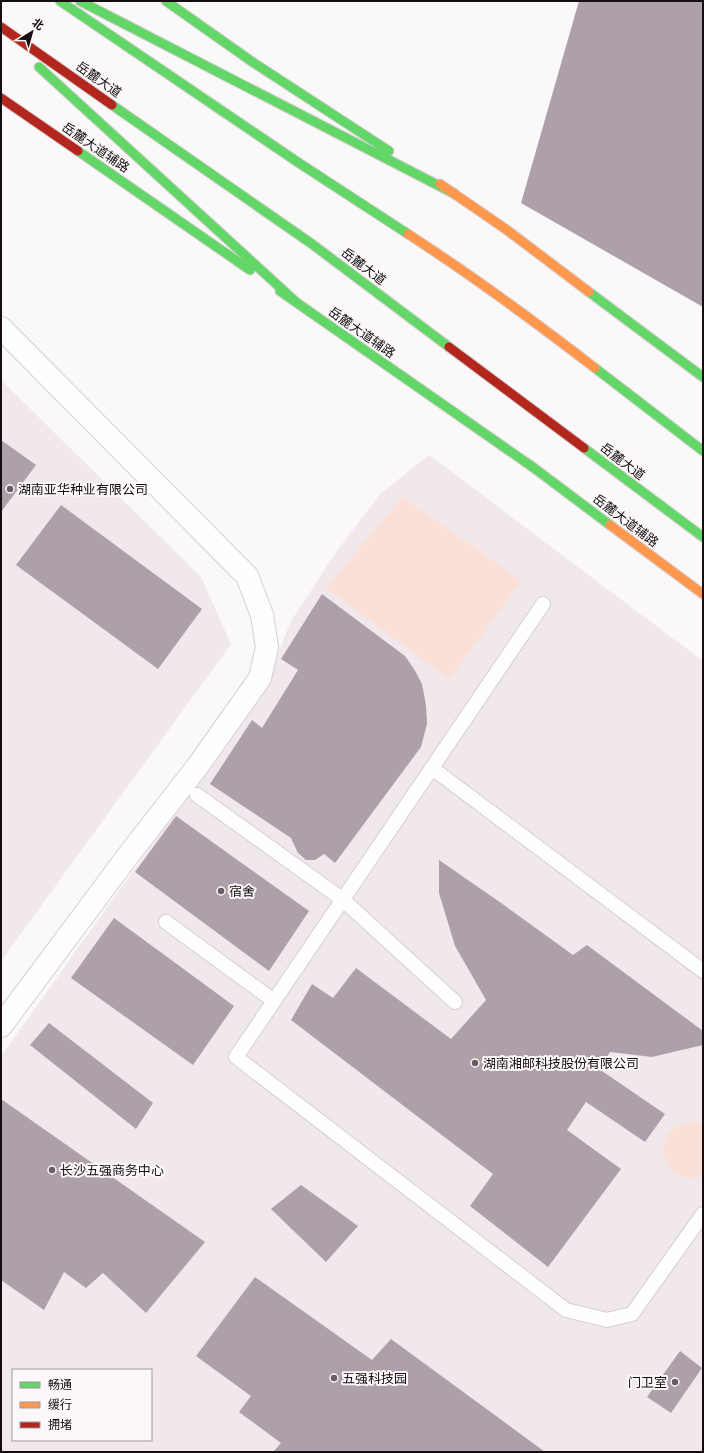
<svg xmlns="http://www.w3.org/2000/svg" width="704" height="1453" viewBox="0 0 704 1453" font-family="Quicksand,'Noto Sans SC',sans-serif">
  <rect width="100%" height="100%" fill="#fbf8f9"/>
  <!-- built -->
  <g fill="#f1e8eb" fill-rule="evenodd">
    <path d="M1,380L201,577L231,644L1,961Z"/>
    <path d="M429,455L703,661V1452H1V1056L265,686L291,621L339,548L380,494ZM13,1370H151V1440H13Z"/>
  </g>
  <!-- green -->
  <g fill="#fae0d7">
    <path d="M402,497L522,581L449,679L326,588Z"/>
    <path d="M694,1121L703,1124V1176C660,1189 645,1127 694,1121Z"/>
  </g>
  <!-- building -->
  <g fill="#aea0aa">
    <path d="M579,1H703V307L521,203Z"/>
    <path d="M1,440L36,465L1,512Z"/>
    <path d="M61,505L202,609L158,669L16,565Z"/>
    <path d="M322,594L405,656L414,669L422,684L426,705L427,724L421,747L335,863L324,854L315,860H306L298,853L291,838L210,784L252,720L262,728L298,670L281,659Z"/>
    <path d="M176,816L309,911L269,971L135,872Z"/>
    <path d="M439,860L504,905L573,955L587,945L703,1031V1045L652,1057L610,1052L599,1069L665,1114L645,1142L586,1102L567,1130L621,1169L548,1267L470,1206L493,1174L291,1020L312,984L333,998L356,968L451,1039L486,1000L455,946L439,893Z"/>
    <path d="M114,918L234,1006L193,1065L71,978Z"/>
    <path d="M49,1023L153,1103L136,1129L30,1045Z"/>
    <path d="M1,1099L205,1242L146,1313L103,1273L86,1288L64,1272L44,1310L1,1280Z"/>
    <path d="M301,1185L358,1226L326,1262L271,1209Z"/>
    <path d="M255,1277L372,1360L391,1339L545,1452H273L281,1443L239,1412L251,1396L196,1356Z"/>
    <path d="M680,1351L702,1368L671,1413L647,1397Z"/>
  </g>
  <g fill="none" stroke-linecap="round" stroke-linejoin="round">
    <!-- lane casing -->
    <g stroke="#d5cfd1" stroke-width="16">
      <g id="lane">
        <path d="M543,604L236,1057L566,1310L607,1320L632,1314L703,1214"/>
        <path d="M432,768L703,971"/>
        <path d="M197,795L342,899L455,1002"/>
        <path d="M166,922L274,1001"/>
      </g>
    </g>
    <!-- street casing -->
    <g stroke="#d5cfd1" stroke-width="24">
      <path id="street" d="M1,328L247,576L262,615L267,647L260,678L197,767L130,853L1,1026"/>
    </g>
    <!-- fast casing -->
    <g stroke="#d5cfd1" stroke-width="11">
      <g id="fast">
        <path d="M60,1L299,163L408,234"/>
        <path d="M80,1L455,194"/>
        <path d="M166,1L254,63L389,151"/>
        <path d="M39,67L296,302"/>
        <path d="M112,105L312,244L449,347"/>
        <path d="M78,151L250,270"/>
        <path d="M280,291L534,468L610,525"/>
        <path d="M589,292L703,377"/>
        <path d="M595,368L703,451"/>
        <path d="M584,448L703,537"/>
      </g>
    </g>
    <!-- slow casing -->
    <g stroke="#d5cfd1" stroke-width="11">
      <g id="slow">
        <path d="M440,184L507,230L589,292"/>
        <path d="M408,234C473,276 534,321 595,368"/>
        <path d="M610,525L703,594"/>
      </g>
    </g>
    <!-- jam casing -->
    <g stroke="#d5cfd1" stroke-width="11">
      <g id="jam">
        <path d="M1,27L112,105"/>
        <path d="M1,98L78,151"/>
        <path d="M449,347L584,448"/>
      </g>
    </g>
    <!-- lane -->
    <use href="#lane" stroke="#fefefe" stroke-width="14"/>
    <!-- street -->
    <use href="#street" stroke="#fefefe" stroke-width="22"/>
    <!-- fast -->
    <use href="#fast" stroke="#63d668" stroke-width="9"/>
    <!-- slow -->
    <use href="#slow" stroke="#ff974d" stroke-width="9"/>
    <!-- jam -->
    <use href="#jam" stroke="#b3261e" stroke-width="9"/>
  </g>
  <!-- markers -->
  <g fill="#665f61" stroke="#fcf7f8" stroke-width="1.5">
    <circle cx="10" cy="489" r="4"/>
    <circle cx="221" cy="891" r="4"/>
    <circle cx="475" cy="1063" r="4"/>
    <circle cx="52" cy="1170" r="4"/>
    <circle cx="334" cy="1378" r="4"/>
    <circle cx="675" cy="1382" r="4"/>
  </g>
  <g text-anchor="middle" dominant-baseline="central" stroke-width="4" stroke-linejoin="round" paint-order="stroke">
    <!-- street labels -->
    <g font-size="13" fill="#150d0f" stroke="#fcf7f8">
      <text transform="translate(99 79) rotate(35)">岳麓大道</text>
      <text transform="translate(96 147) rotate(34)">岳麓大道辅路</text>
      <text transform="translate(364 266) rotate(37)">岳麓大道</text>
      <text transform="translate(362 332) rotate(35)">岳麓大道辅路</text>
      <text transform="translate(623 461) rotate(37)">岳麓大道</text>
      <text transform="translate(626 520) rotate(37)">岳麓大道辅路</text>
    </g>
    <!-- poi labels -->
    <g font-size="13" fill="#150d0f" stroke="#fcf7f8" text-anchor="start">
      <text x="18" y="489">湖南亚华种业有限公司</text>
      <text x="229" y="891">宿舍</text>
      <text x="483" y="1063">湖南湘邮科技股份有限公司</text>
      <text x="60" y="1170">长沙五强商务中心</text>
      <text x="342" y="1378">五强科技园</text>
      <text x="667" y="1382" text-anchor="end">门卫室</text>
    </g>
  </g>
  <!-- border -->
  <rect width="704" height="1453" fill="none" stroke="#150d0f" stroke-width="4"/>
  <!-- legend -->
  <rect x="12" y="1369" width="140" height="72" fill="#fcf7f8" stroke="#a0999b"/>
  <rect x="20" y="1382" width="20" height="6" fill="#63d668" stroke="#a0999b"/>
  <text x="48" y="1389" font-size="12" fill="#150d0f">畅通</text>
  <rect x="20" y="1402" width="20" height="6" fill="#ff974d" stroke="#a0999b"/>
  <text x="48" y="1409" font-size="12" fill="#150d0f">缓行</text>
  <rect x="20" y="1422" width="20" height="6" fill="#b3261e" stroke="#a0999b"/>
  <text x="48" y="1429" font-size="12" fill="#150d0f">拥堵</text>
  <!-- north arrow -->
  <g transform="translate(32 32) rotate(37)" stroke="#fcf7f8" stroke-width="3" paint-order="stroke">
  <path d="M0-3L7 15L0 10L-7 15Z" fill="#150d0f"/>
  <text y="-6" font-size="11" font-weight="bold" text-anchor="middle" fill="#150d0f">北</text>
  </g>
</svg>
